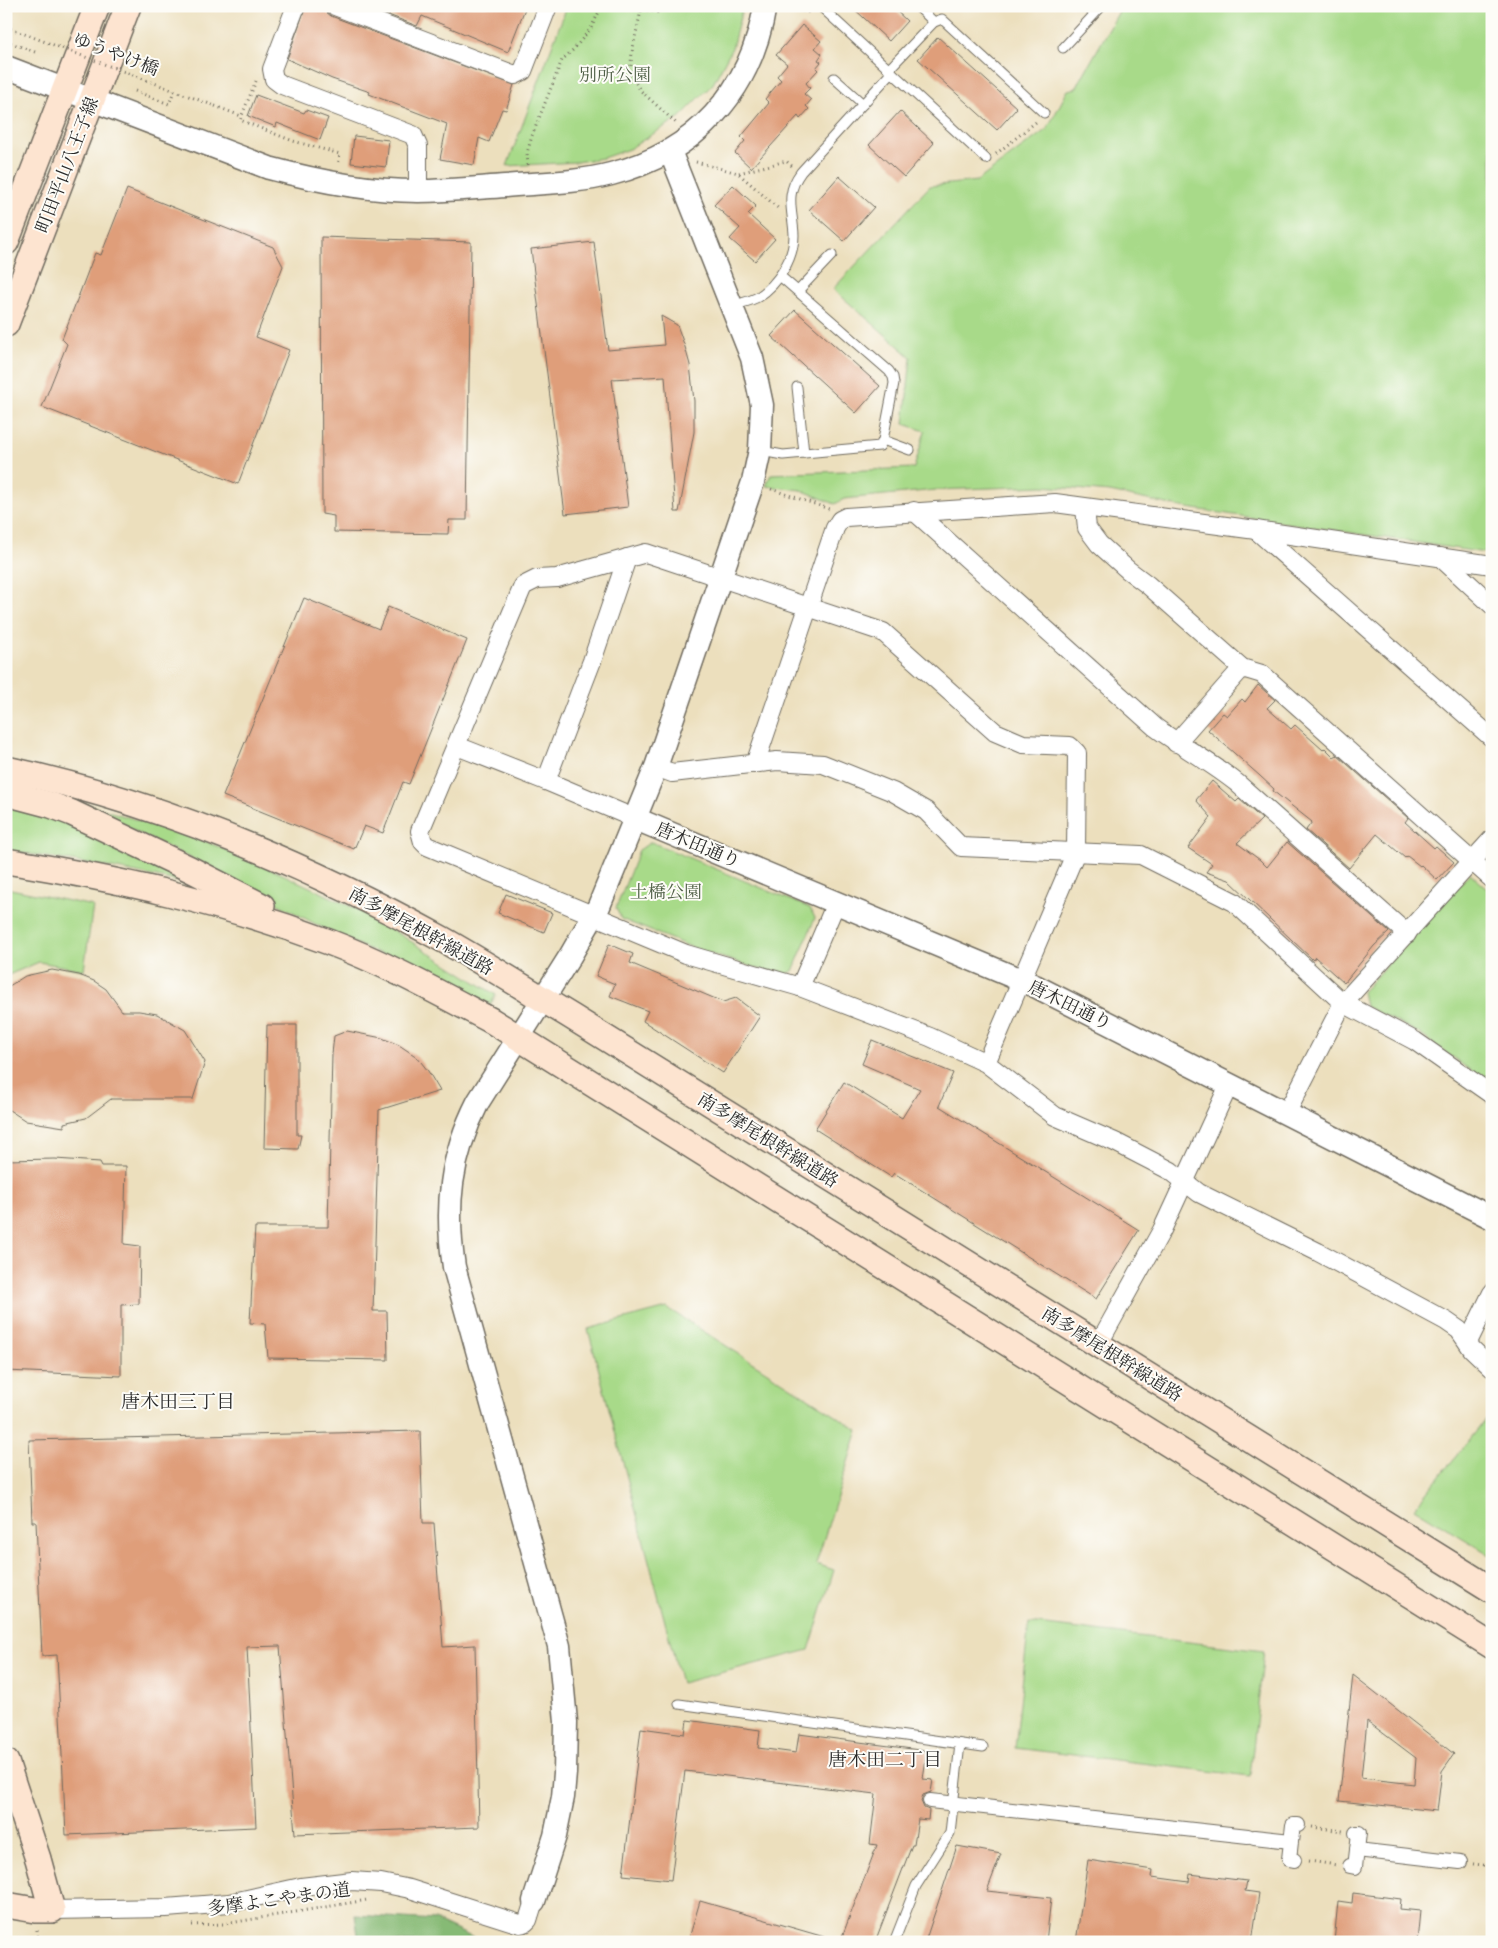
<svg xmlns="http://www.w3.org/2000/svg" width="1498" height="1948" viewBox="0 0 1498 1948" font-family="'Libre Caslon Text','Noto Serif JP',serif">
  <rect width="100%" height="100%" fill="#fdfcf7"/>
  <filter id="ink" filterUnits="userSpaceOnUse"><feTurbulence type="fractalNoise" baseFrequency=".02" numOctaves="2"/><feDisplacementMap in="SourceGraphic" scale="10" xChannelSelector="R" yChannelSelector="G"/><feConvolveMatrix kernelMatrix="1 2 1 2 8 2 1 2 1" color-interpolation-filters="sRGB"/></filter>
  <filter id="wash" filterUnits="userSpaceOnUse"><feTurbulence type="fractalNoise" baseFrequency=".0096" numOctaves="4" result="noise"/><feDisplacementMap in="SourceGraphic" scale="20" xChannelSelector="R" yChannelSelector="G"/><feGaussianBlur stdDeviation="1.12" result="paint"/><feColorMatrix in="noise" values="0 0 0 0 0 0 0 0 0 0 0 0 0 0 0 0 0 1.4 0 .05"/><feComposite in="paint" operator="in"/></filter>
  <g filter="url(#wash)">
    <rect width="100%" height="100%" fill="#ecdfbd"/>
    <!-- green -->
    <g fill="#a8da89" stroke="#6a825a">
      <path d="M567,6H743L732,48L713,84L680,117L629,149L603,158L576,162L507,166Z"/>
      <path d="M1122,6H1492V554L1181,507L1110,492L1043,486L936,490L844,499L835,504L801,490L766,486L771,474L914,468L925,431L904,424L911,357L833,289L930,186L977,181L1047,129L1068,90L1076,88Z"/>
      <path d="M63,797L205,841L282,874L369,915L496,995L490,1005L421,971L338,936L205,865Z"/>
      <path d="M6,803L44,814L193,880L192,884L107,867L6,850Z"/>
      <path d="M651,842L810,908L815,918L793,971L782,976L701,951L621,919L616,908L639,850Z"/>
      <path d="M1470,873L1492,893V1080L1485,1081L1417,1032L1365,1006L1362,992Z"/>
      <path d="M6,888L93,906L84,970L39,962L6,976Z"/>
      <path d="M667,1308L858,1430L816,1564L834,1570L809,1650L681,1683L588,1329Z"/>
      <path d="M1492,1412V1556L1414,1508Z"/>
      <path d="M1029,1623L1264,1651L1250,1776L1015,1748Z"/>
    </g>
    <!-- forest -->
    <path fill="#86ba75" stroke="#587250" d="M355,1915L435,1920L482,1942H359Z"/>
    <g id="blocks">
      <!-- building -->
      <g fill="#df9e7a" fill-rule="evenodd">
        <path d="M306,6H325L326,12L331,16L514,85L506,110L502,109L489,142L479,138L474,165L440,159L447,124L369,94L370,92L332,79L287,59Z"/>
        <path d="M365,6H526L508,52L422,16L417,26Z"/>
        <path d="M851,6H891L907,21L889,41Z"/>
        <path d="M802,25L821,41L815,48L822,54L818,60L821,62L816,68L818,70L806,83L810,88L804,94L811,100L806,106L809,109L800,119L798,116L751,168L735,153L745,141L741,137L769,103L765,99L781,80L777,76L787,64L776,55Z"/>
        <path d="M938,37L1017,108L997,130L918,59Z"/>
        <path d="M256,95L304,113L306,110L328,118L320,140L277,123L276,127L248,116Z"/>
        <path d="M900,111L934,143L904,177L869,145Z"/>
        <path d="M354,136L389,140L386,167L351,163Z"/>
        <path d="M839,176L874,207L844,241L809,210Z"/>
        <path d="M733,185L756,206L748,214L775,239L755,261L730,239L740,228L714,205Z"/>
        <path d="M127,189L273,247L283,266L256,337L289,350L238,484L42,407L67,344L62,339L95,253L101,255Z"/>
        <path d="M321,237L471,242L467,520H449L448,534L334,532V516L322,514Z"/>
        <path d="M594,242L608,350L664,345L661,316L677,325L685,347L690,365L694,401V432L679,512H675L665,376L612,379L628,507L565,514L531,249Z"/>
        <path d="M795,310L880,386L856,413L771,336Z"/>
        <path d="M304,598L379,629L388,607L467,640L409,784L403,782L383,833L364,826L354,849L223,796Z"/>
        <path d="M1258,685L1275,700L1267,708L1291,729L1295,725L1323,750L1325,748L1334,757L1337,755L1408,818L1405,822L1434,848L1436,846L1454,862L1437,880L1421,865L1420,866L1407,856L1405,858L1377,834L1349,868L1306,830L1312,822L1273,791L1274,789L1260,776L1208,730L1223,713L1227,716L1242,699L1245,702Z"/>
        <path d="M1212,781L1236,802L1239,799L1262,819L1237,843L1260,860L1267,867L1287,842L1389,932L1374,946L1344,983L1315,957L1313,960L1229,880L1206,872L1212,864L1188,848L1211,817L1196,800Z"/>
        <path d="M506,894L552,913L544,932L498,913Z"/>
        <path d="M609,944L633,954L630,963L723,1002L736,998L760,1016L723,1073L643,1021L648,1011L610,996L615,984L596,976Z"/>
        <path d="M52,970L79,975L94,981L106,989L122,1011H139L157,1014L185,1030L205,1062L193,1099H111L86,1118L64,1123V1127L26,1121L6,1108V988L25,976Z"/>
        <path d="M267,1025H297V1135H301L298,1149L264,1148Z"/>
        <path d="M347,1031L382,1038L399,1045L417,1057L428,1071L440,1091L379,1110L373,1311H387L388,1360L268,1358L265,1324L250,1323L255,1227H328L332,1054L334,1036Z"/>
        <path d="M872,1040L953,1073L939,1106L1139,1230L1096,1299L894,1173L891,1177L815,1129L844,1082L902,1118L920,1089L862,1064Z"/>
        <path d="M55,1159L100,1162L102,1166H126L124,1244L140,1246L139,1304L121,1305V1376L6,1371V1160Z"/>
        <path d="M420,1431L423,1523H434L443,1647L475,1645L479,1827L295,1834L280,1646L247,1647L256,1827L66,1835L57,1655L42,1656L36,1522H32L29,1440Z"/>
        <path d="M1353,1675L1454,1754L1442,1771L1437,1811L1339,1801ZM1367,1721L1416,1758L1414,1784L1361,1778Z"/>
        <path d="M687,1720L760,1730L758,1748L796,1753L799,1734L927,1751L923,1779L933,1780L931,1792L923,1795L921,1801L924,1808L929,1810L928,1820L918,1819L914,1845H912L875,1942H840L877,1845L870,1844L876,1794L685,1771L671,1880L623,1875L641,1728L685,1734Z"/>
        <path d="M957,1846L1001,1854L987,1891L1051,1898L1046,1942H925Z"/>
        <path d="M1088,1860L1153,1870L1152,1877L1189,1882L1190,1874L1247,1881L1245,1891L1259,1893L1252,1942H1076Z"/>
        <path d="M1353,1893L1401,1899L1400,1909L1420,1911L1417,1942H1334L1338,1901L1352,1903Z"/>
        <path d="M700,1901L828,1938V1942H688Z"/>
      </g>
    </g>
  </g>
  <g filter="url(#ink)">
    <use href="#blocks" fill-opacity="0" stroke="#6f6a5e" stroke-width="1"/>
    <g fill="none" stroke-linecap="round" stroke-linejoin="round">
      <!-- service casing -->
      <g stroke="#6f6a5e" stroke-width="11">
        <g id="service">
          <path d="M820,6L986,159"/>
          <path d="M917,6L934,22"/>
          <path d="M1063,48L1102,6"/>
          <path d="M889,69L934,22L942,19L1044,113"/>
          <path d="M834,78L863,104"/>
          <path d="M798,291L832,255"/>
          <path d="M732,306C741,303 751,301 758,297C778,284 794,259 794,235C793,210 784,195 801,172L892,72"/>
          <path d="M797,387L804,453"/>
          <path d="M883,440L910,450"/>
          <path d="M761,451L783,455L880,446L883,440L894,383L893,377L889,371L780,276"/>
          <path d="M679,1704L983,1747"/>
          <path d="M894,1942L916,1886L950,1833L960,1744"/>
        </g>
      </g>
      <!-- pedestrian casing -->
      <g stroke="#6f6a5e" stroke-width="16">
        <g id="pedestrian">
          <path d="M930,1801L1248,1836"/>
          <path d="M1254,1837L1291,1841"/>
          <path d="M1357,1850L1460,1862"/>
          <path d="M1294,1860L1289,1859L1293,1825H1298"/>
          <path d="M1350,1866L1355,1867L1359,1833H1356"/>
        </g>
      </g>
      <!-- minor casing -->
      <g stroke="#6f6a5e" stroke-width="20">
        <g id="minor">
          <path d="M296,6L272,69L274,79L282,85L413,135L418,146V191"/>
          <path d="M335,6L515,75L523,71L548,6"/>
          <path d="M1085,508L1087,528L1099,544L1128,570L1148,585L1242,668L1262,674L1492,879"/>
          <path d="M914,511L1155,727C1182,747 1211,762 1237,783L1407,934"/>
          <path d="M1256,530L1492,738"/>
          <path d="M1440,557L1492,605"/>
          <path d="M1176,743L1242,668"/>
          <path d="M457,746L546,781L636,819"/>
          <path d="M755,764L835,528L840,520L846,517L1055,503L1256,530L1492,565"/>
          <path d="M656,767L672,773L777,761L823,764L893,792L926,811L961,847L1141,855L1234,902L1343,1003L1415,1041L1492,1095"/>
          <path d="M546,781L592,661L627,558"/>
          <path d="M800,987L836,903"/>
          <path d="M986,1063L1076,852L1077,753L1070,746L1023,744L995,732L883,632L646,553L557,578L537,579L523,586L420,831L423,842L427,846L686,954L800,987L930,1037L986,1063L1055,1116L1115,1142L1171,1171L1199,1193L1318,1252L1446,1321L1459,1330L1472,1349L1492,1368"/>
          <path d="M1286,1114L1343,1003L1492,839"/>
          <path d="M1468,1342L1492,1293"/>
          <path d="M1098,1345L1162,1230L1229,1085"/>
          <path d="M52,1910L166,1908L229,1903L301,1887L352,1881L381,1883L410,1889L520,1924L525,1923L528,1920L534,1901"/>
        </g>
      </g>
      <!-- tertiary casing -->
      <g stroke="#6f6a5e" stroke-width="25">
        <g id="tertiary">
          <path d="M6,67L269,168C317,181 367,191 418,191C447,191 476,188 505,186C540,183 577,183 611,174C695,153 751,92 765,6"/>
          <path d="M636,819L1035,986L1492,1218"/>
          <path d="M534,1901L555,1836L563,1797L565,1773L566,1722L559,1646L454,1267C445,1207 450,1157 478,1102L569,958L599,906L656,767L753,482L760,450L762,405L752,358L670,151"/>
        </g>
      </g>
      <!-- secondary casing -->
      <g stroke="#6f6a5e" stroke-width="28">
        <g id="secondary">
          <path d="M6,242L97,6"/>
          <path d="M6,324L128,6"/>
          <path d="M6,769C159,802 306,864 442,939C486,964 529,991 572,1017L1492,1590"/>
          <path d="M6,793L51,805L72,813L190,869L262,906"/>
          <path d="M6,861C118,879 222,902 329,942C385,963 439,993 492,1021L1492,1646"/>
          <path d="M6,1762L38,1859L52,1910H35L6,1905"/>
        </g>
      </g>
      <!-- path -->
      <g stroke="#6f6a5e" stroke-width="3" stroke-dasharray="1 4" stroke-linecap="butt">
        <path d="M642,6L632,52L630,74L641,91L676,123"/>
        <path d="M783,7L809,12"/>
        <path d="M642,9L657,12L662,6"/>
        <path d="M6,41L35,52"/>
        <path d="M256,81L240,120L293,141L340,154L338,166"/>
        <path d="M135,91L169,104L174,91"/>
        <path d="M215,106L241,116"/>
        <path d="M996,154L1036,122"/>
        <path d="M696,162L738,173L779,209"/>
        <path d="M528,165L527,153L532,136L562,60L574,49L591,28L602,6"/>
        <path d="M739,173L786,161L792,166"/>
        <path d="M771,489L829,509"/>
        <path d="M1312,1827L1343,1831"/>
        <path d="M1309,1861L1337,1865"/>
        <path d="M1473,1864L1492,1866"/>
        <path d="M192,1925L224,1924L367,1900"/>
        <path d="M37,1930L38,1942"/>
      </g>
      <!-- service -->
      <use href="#service" stroke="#fff" stroke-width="9"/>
      <!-- pedestrian -->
      <use href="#pedestrian" stroke="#fff" stroke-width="14"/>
      <!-- minor -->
      <use href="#minor" stroke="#fff" stroke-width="18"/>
      <!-- tertiary -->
      <use href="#tertiary" stroke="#fff" stroke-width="22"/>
      <!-- secondary -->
      <use href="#secondary" stroke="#fde4d0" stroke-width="25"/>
      <!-- path-bridge -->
      <path stroke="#6f6a5e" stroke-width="3" stroke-dasharray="1 4" stroke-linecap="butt" d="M6,27L215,106"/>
    </g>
  </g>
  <g text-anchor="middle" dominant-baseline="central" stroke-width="4" stroke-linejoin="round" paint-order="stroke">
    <!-- street labels -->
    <g font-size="18" fill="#2b2b2b" stroke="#fdfcf7">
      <text transform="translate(116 54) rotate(21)">ゆうやけ橋</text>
      <text transform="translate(67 165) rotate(-69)">町田平山八王子線</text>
      <text transform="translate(698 845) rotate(23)">唐木田通り</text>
      <text transform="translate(421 931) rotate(29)">南多摩尾根幹線道路</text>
      <text transform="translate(1070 1005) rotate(26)">唐木田通り</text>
      <text transform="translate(768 1140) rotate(32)">南多摩尾根幹線道路</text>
      <text transform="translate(1112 1354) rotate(32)">南多摩尾根幹線道路</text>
      <text transform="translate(279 1899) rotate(-8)">多摩よこやまの道</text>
    </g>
    <!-- park labels -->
    <g font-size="18" fill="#506047" stroke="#fdfcf7">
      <text x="615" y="75">別所公園</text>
      <text x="666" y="892">土橋公園</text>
    </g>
    <!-- neighbourhood labels -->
    <g font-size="19" fill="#2b2b2b" stroke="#fdfcf7">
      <text x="178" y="1401">唐木田三丁目</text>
      <text x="885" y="1759">唐木田二丁目</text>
    </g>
  </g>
  <!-- margin -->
  <rect width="1498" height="1948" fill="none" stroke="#fdfcf7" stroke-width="25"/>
</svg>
